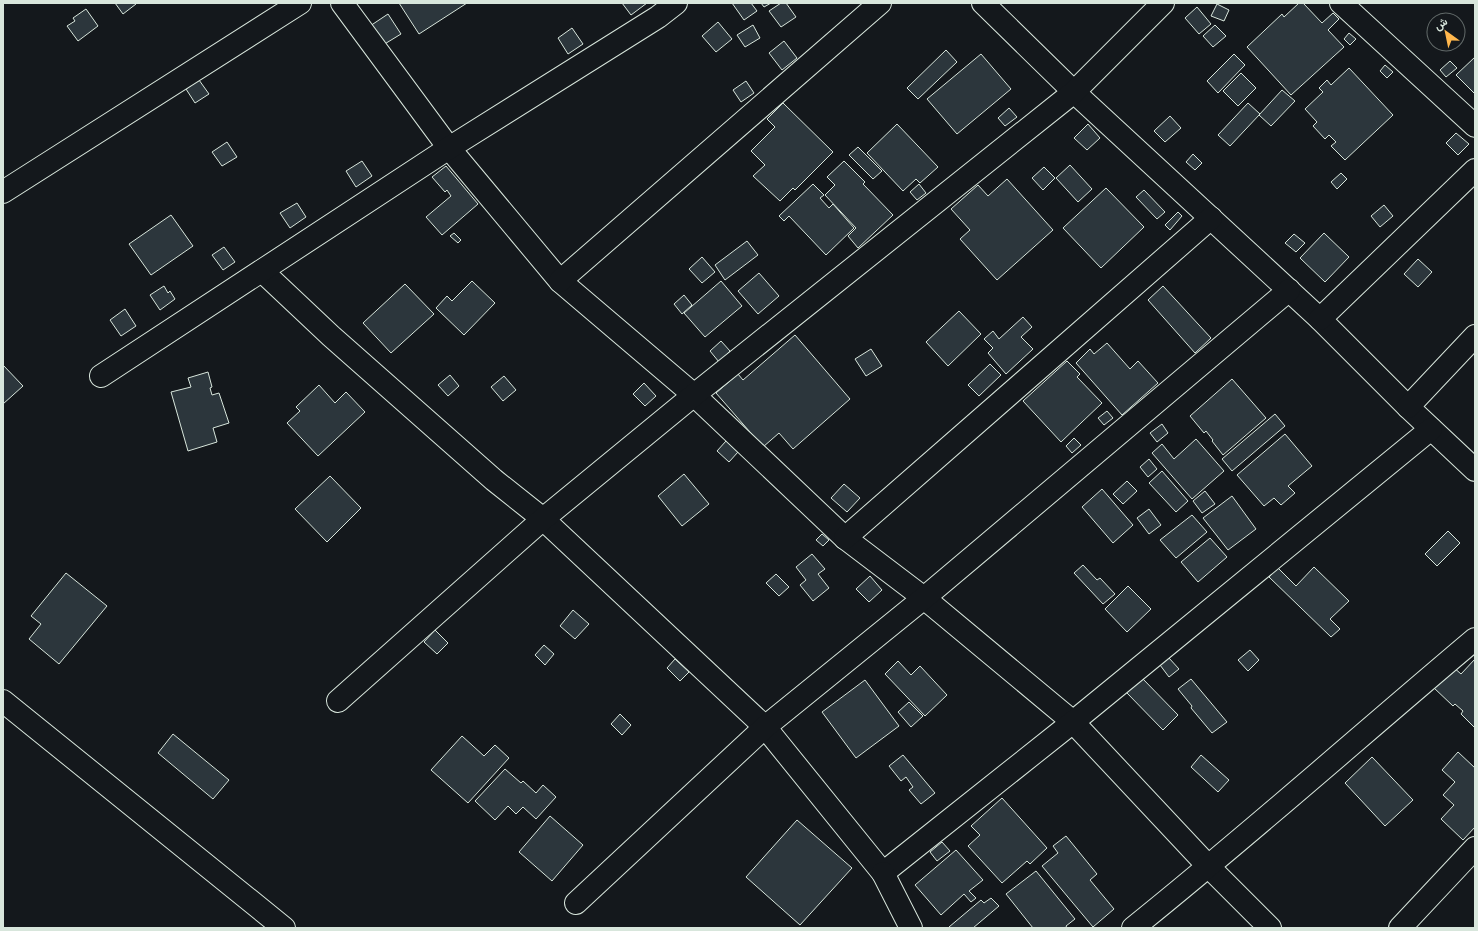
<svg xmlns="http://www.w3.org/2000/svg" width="1478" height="931" viewBox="0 0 1478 931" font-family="Helvetica,Vazirmatn,sans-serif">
  <rect width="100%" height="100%" fill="#14181c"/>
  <!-- building -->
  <g fill="#2c363c" stroke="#d8e6dc">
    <path d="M115,3H136V4L123,14Z"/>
    <path d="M399,3H467L419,34Z"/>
    <path d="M622,3H647L631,15Z"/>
    <path d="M732,3H751L757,11L744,20Z"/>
    <path d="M761,3H771L764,7Z"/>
    <path d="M781,3H786L796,17L781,27L769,11Z"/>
    <path d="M1299,3H1303L1322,23L1333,13L1339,19L1328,30L1344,47L1291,95L1247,47L1282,14L1284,17Z"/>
    <path d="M1217,4L1229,10L1224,21L1211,16Z"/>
    <path d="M1197,7L1211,24L1199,34L1185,18Z"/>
    <path d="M86,9L98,26L78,41L67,26L75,21L73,18Z"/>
    <path d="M388,14L401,34L383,45L370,26Z"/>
    <path d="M718,22L732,39L716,52L702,36Z"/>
    <path d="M753,25L760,38L745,47L737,35Z"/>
    <path d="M1215,25L1226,36L1213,47L1203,36Z"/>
    <path d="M572,28L583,44L568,54L558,38Z"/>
    <path d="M1349,33L1356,39L1350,45L1344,39Z"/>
    <path d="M784,41L797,58L782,70L769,53Z"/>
    <path d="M946,50L957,62L918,99L907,88Z"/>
    <path d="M981,54L1011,89L957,134L927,99Z"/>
    <path d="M1234,54L1245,65L1218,93L1207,81Z"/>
    <path d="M1475,57V94L1456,75Z"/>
    <path d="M1450,61L1457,68L1446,77L1440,70Z"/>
    <path d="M1385,65L1393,72L1387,78L1380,71Z"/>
    <path d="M1349,68L1393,115L1345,160L1331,146L1336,142L1329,135L1325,139L1313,126L1317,122L1305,109L1323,92L1319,88L1327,80L1331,85Z"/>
    <path d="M1241,73L1256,88L1238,106L1223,91Z"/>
    <path d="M199,80L209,94L195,103L186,89Z"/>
    <path d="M746,81L754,93L741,102L733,90Z"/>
    <path d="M1282,90L1295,101L1271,126L1259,115Z"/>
    <path d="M783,103L833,152L795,190L793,188L780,201L753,176L765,165L751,151L775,127L767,119Z"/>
    <path d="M1248,103L1260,114L1230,146L1218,135Z"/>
    <path d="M1009,108L1017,117L1005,126L998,118Z"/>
    <path d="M1170,116L1181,128L1165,142L1154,131Z"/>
    <path d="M897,124L938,167L920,183L916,179L903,191L867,153Z"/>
    <path d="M1088,124L1100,138L1087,150L1074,138Z"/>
    <path d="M1456,133L1469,144L1458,155L1446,143Z"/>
    <path d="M227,142L237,157L222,166L212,152Z"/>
    <path d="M858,147L882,171L873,179L849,155Z"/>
    <path d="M1193,154L1202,163L1195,170L1186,162Z"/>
    <path d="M362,161L372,176L356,187L346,171Z"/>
    <path d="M844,161L865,182L863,184L893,215L858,248L848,236L856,228L825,195L835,185L827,177Z"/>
    <path d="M1070,165L1092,189L1078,202L1056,178Z"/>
    <path d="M446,166L478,204L442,235L426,217L451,196L447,190L445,192L432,177Z"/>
    <path d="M1044,167L1055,178L1043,190L1032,178Z"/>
    <path d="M1341,173L1347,179L1337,189L1331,182Z"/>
    <path d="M1007,179L1053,230L997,280L960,239L970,230L951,209L978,185L988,196Z"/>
    <path d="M813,184L824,195L820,198L829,208L833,204L854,228L826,255L789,216L784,221L779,216Z"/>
    <path d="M919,184L926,193L917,200L910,192Z"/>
    <path d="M1106,188L1144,227L1101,268L1063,228Z"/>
    <path d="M1144,190L1165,212L1157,219L1136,197Z"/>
    <path d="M297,203L306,217L290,228L280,213Z"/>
    <path d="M1384,205L1393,216L1380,227L1371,216Z"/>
    <path d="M1178,212L1182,216L1170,230L1165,225Z"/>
    <path d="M171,215L193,246L151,275L129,244Z"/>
    <path d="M454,233L461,240L458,243L450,236Z"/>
    <path d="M1324,233L1349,257L1325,282L1300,258Z"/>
    <path d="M1294,234L1305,243L1296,252L1285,243Z"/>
    <path d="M747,241L758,255L725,280L715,265Z"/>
    <path d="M224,247L235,262L223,270L212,255Z"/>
    <path d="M702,257L715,272L702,283L689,269Z"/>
    <path d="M1418,259L1432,272L1418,287L1404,274Z"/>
    <path d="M759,273L779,296L758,314L738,291Z"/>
    <path d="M472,281L495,303L464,335L436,308L447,296L452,301Z"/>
    <path d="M721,281L742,306L705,337L684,313Z"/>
    <path d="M405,284L434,314L391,353L363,323Z"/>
    <path d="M164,286L168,293L170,291L175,299L160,310L150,295Z"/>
    <path d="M1163,286L1211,338L1195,353L1148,300Z"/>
    <path d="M684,295L692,305L682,314L674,304Z"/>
    <path d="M125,309L136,326L121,336L110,320Z"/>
    <path d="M959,311L981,334L948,366L926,342Z"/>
    <path d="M1023,317L1032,327L1021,337L1033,349L1006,374L988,353L993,348L984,339L993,331L999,339Z"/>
    <path d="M795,335L850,399L793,449L779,433L763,447L716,393L738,374L743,380Z"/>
    <path d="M721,341L730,351L719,362L710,351Z"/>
    <path d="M1107,343L1130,369L1138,361L1158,383L1122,415L1076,363L1090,349L1094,354Z"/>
    <path d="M871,349L882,366L866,376L855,359Z"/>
    <path d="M1067,361L1080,374L1077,377L1102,403L1061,442L1023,401Z"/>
    <path d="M990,364L1001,375L979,396L968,385Z"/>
    <path d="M3,365L23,386L3,404Z"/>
    <path d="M208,372L212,387L210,388L212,395L219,393L229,423L213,428L217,442L188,451L171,392L191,387L188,378Z"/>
    <path d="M450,375L459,386L448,396L438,385Z"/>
    <path d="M504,376L516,390L503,401L491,387Z"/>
    <path d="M1232,379L1266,418L1223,455L1212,441L1213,440L1206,431L1204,433L1190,416Z"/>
    <path d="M644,383L656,396L645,406L633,394Z"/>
    <path d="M319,385L335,403L346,392L365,412L318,456L287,423L300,411L296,407Z"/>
    <path d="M1107,411L1113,418L1104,425L1098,418Z"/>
    <path d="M1275,414L1285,426L1232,471L1222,459Z"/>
    <path d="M1162,424L1168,433L1157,442L1150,433Z"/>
    <path d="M1285,434L1312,466L1288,486L1295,493L1281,505L1274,498L1264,506L1237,475Z"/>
    <path d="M1074,438L1081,445L1072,453L1066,446Z"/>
    <path d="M1196,439L1224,471L1192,499L1152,453L1162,444L1174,459Z"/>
    <path d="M726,441L738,452L729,462L717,451Z"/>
    <path d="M1149,459L1157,469L1148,477L1140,467Z"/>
    <path d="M1162,471L1188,501L1176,512L1149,483Z"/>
    <path d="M684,474L709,504L682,526L658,496Z"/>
    <path d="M330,476L361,508L327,542L295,509Z"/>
    <path d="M1127,481L1137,491L1123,504L1113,494Z"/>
    <path d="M844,484L860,498L847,512L831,498Z"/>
    <path d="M1102,489L1133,525L1113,543L1082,507Z"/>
    <path d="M1205,491L1215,504L1202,513L1193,501Z"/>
    <path d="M1232,496L1256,529L1228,550L1203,518Z"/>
    <path d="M1149,509L1161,525L1149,534L1137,518Z"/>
    <path d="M1192,515L1207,532L1176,558L1160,540Z"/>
    <path d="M1448,531L1460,543L1437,566L1425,554Z"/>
    <path d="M822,534L829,540L823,546L816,540Z"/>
    <path d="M1210,538L1227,557L1198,582L1181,562Z"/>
    <path d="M812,554L825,569L818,574L829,588L813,601L800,585L806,580L796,567Z"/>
    <path d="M1083,565L1097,580L1100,578L1115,594L1103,604L1074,573Z"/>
    <path d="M1314,567L1349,601L1330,619L1340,629L1331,637L1269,577L1278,568L1296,586Z"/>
    <path d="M66,573L107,606L59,664L29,639L41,624L31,616Z"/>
    <path d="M776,574L789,587L779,596L766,583Z"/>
    <path d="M870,576L882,590L869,602L856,589Z"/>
    <path d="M1128,586L1151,609L1127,632L1105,609Z"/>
    <path d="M573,610L589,624L575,639L560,626Z"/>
    <path d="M435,630L448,643L437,654L424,642Z"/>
    <path d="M544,645L554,654L545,665L535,655Z"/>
    <path d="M1250,650L1259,660L1248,671L1238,660Z"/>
    <path d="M1169,658L1179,669L1169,677L1160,665Z"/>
    <path d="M675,659L689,672L680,681L667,668Z"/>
    <path d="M1475,659V728L1461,714L1463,711L1455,704L1453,706L1433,687L1452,666L1461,674Z"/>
    <path d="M898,661L911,675L920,666L947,695L925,716L885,674Z"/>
    <path d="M1142,678L1178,715L1163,730L1126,692Z"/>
    <path d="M1191,679L1227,722L1212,733L1191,708L1192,706L1178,689Z"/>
    <path d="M865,680L899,726L856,758L822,712Z"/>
    <path d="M909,702L923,716L911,727L898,712Z"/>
    <path d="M620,714L631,725L622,735L611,724Z"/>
    <path d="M173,734L229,780L213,799L158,753Z"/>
    <path d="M462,736L484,756L495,745L509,758L468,803L431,770Z"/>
    <path d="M1458,752L1475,768V827L1463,840L1441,819L1454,805L1443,795L1455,782L1442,770Z"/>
    <path d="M903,755L935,793L921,804L909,790L913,787L906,777L901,781L889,766Z"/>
    <path d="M1201,755L1229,780L1218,792L1191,767Z"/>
    <path d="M1372,757L1413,800L1385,826L1345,783Z"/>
    <path d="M505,769L521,783L523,781L536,793L543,785L556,797L536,819L523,807L516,814L508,806L495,820L475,801Z"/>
    <path d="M1002,798L1047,848L1030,864L1027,861L1002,883L968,846L980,835L971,826Z"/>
    <path d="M550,816L583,845L552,881L519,852Z"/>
    <path d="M797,820L852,868L800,925L746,877Z"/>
    <path d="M1066,836L1097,874L1090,880L1114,909L1093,927L1042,866L1058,853L1053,846Z"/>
    <path d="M942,842L950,851L937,861L930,852Z"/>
    <path d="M956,850L983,880L969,891L976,898L971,902L964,894L941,915L915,885Z"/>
    <path d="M1036,871L1075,919L1066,926L1067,928H1033L1006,894Z"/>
    <path d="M991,898L999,906L973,928H951L949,927L981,900L984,903Z"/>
  </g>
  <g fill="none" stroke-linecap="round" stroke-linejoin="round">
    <!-- street casing -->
    <g stroke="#d8e6dc" stroke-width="24">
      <g id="street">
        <path d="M342,3L449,148L560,281L694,395L845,538L924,598L1073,722L1209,867L1270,928"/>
        <path d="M983,3L1074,92L1320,319L1408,407L1475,470"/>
        <path d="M1341,3L1475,126"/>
        <path d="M3,192L300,3"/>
        <path d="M262,271L331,336L494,480L543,519L765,727L883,873L1073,722L1431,429"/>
        <path d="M560,281L880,3"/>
        <path d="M1320,319L1475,170"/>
        <path d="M101,376L449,148L658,17L676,3"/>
        <path d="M1408,407L1475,336"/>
        <path d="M845,538L1211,218"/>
        <path d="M338,701L543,519L694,395L1074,92L1163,3"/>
        <path d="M883,873L911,928"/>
        <path d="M576,903L765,727L924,598L1289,290"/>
        <path d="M1133,928C1249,835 1361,735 1475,639"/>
        <path d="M1400,928L1475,848"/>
      </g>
    </g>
    <!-- secondary casing -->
    <g stroke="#d8e6dc" stroke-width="24">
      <path id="secondary" d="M3,701L284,928"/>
    </g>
    <!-- street -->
    <use href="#street" stroke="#14181c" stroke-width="22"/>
    <!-- secondary -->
    <use href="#secondary" stroke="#14181c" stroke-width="22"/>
  </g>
  <!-- border -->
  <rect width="1478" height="931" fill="none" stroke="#d8e6dc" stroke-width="8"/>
  <!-- north arrow -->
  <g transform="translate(1446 32) rotate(327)"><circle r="19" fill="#14181c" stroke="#626a69"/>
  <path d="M0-3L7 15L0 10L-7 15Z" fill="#ffb74d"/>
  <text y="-6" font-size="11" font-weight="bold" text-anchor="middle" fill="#d8e6dc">ش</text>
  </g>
</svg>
